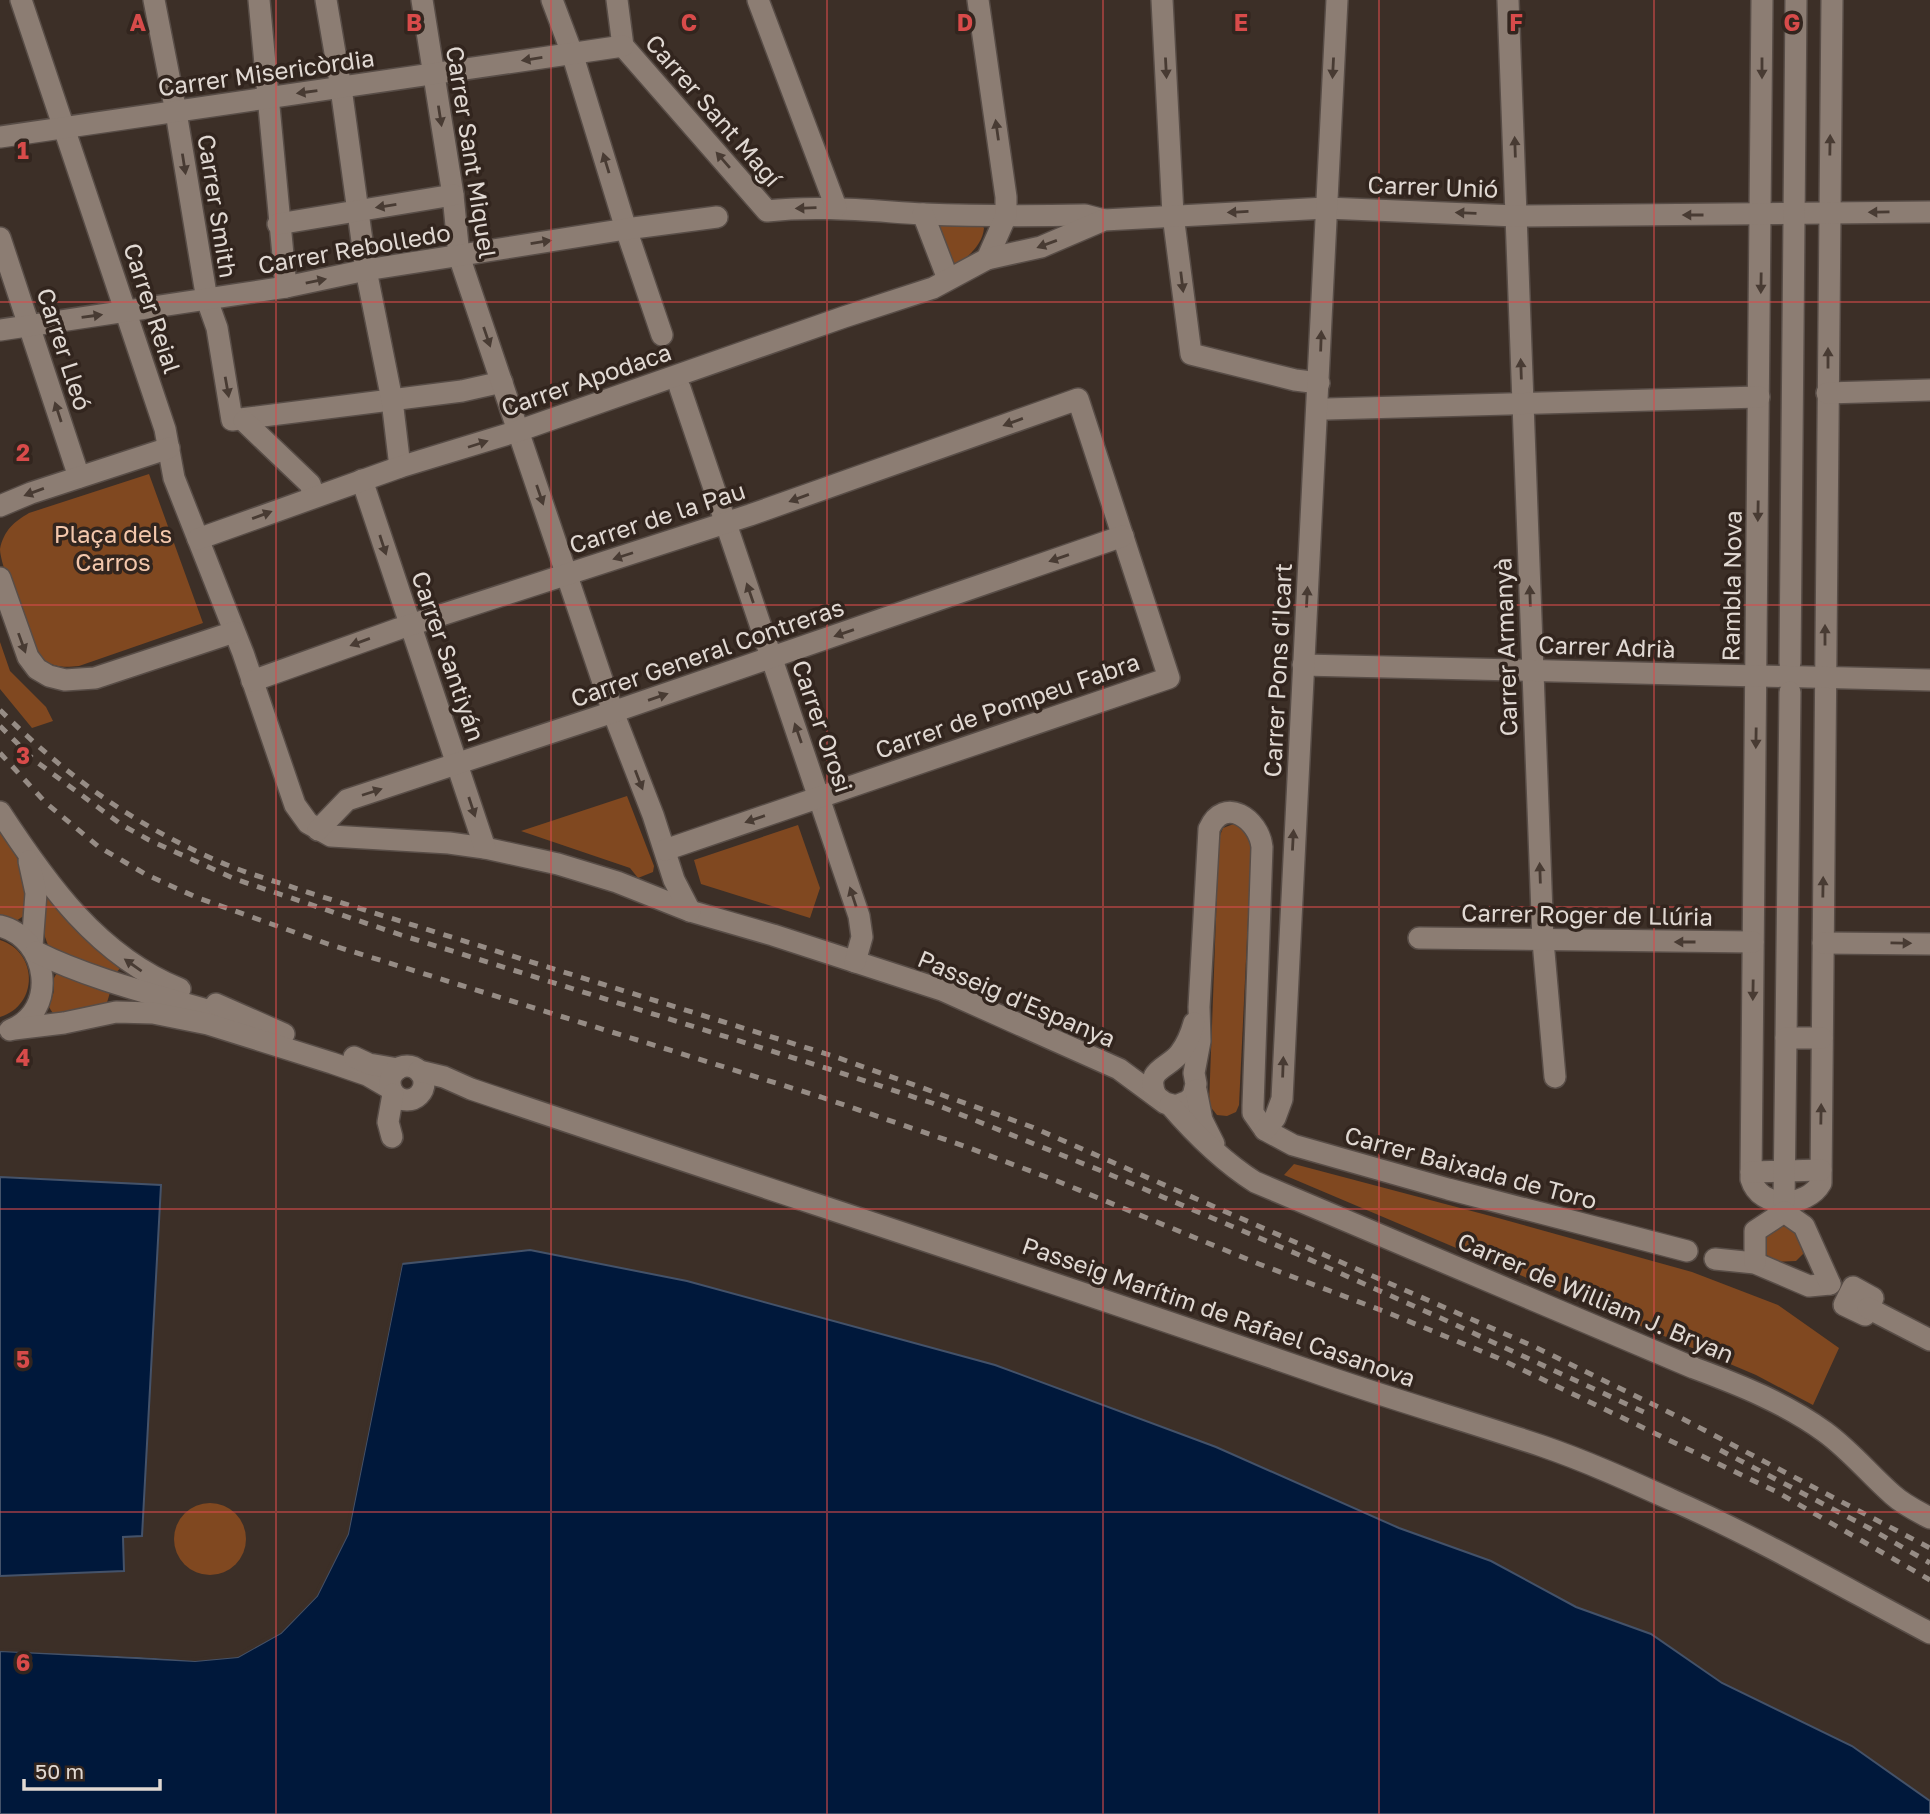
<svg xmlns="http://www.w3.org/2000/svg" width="1930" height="1814" viewBox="0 0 1930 1814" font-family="'Golos Text',sans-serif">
  <rect width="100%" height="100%" fill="#3c2f27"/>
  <!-- green -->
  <g fill="#804820">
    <path d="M978,220L984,228C983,244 967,259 954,266L937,222Z"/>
    <path d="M149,474L203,623L79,666C67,667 58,668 47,662C42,659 35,652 33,646C25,630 0,564 0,549C4,530 14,522 29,513Z"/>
    <path d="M0,642L10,671L46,707L53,721L32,728L0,689Z"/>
    <path d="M627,796L654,866L653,872L638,878L630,868L521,831Z"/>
    <path d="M1239,822L1252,834L1239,1105L1236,1112L1227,1116L1217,1115L1209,1105L1219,838L1223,828Z"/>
    <path d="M798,825L820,888L810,918L701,884L694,860Z"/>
    <path d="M0,830L22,866L28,885L25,915L16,921L0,916Z"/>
    <path d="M45,890L123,965L115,974L49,948L45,937Z"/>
    <path d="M0,940C38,952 39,1005 0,1017Z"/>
    <path d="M58,971L112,986L105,1009L54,1015L49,1007L54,991V978Z"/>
    <path d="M1294,1164L1498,1218L1692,1272L1778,1305L1839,1348L1813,1405L1756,1375L1284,1175Z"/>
    <path d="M1774,1226L1797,1227L1802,1235L1803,1254L1796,1261L1775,1262L1767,1255V1233Z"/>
    <circle cx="210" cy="1539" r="36"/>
  </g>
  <!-- water -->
  <g fill="#00183b" stroke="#445269" stroke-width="2">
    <path d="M0,1177L161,1185L142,1536L123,1537L124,1571L0,1576Z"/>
    <path d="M530,1250L687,1281L995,1365L1216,1447L1399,1528L1491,1561L1576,1607L1651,1634L1722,1683L1852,1746L1930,1801V1814H0V1651L195,1661L238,1657L281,1633L317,1596L348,1534L402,1264Z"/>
  </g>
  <!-- pier -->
  <path fill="#3c2f27" d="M403,1260L348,1534L317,1596L281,1633L238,1657L195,1661L140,1657L0,1651V1648L195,1658L237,1653L279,1630L314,1594L345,1533L399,1263Z"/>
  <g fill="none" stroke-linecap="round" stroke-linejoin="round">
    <!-- minor casing -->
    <g stroke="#584d47" stroke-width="24">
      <g id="minor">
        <path d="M21,0L165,429L174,478L243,653L295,805L308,823L331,836L449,843L485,848L558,864L617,882L690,911L773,935L942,990L1119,1069L1165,1103L1176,1106L1188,1101L1193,1096L1196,1084L1194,1073L1200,1041L1199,1007L1209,829C1224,795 1259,819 1262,847L1253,1106V1113L1265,1130L1293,1145L1448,1189L1687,1251"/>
        <path d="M154,0L176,112L207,300L217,328L232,420L462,391L502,382"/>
        <path d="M259,0L286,287"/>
        <path d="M326,0L341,88L366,270L392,400L400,467"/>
        <path d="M422,0L453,195L459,256L613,712L653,815L674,880L690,911"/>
        <path d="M552,0L572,53L626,229L662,335"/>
        <path d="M617,0L623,46L767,211C820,205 871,211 924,214C977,216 1031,216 1085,215L1104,220"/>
        <path d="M758,0L836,207"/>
        <path d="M978,0L1006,197V216L987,259"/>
        <path d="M1162,0L1173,215L1191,354L1295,380L1319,383"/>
        <path d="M1508,0L1543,941L1555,1077"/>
        <path d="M1762,0L1751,1179C1760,1210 1807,1208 1821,1183L1832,0"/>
        <path d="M0,137L623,46"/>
        <path d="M923,214L948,279"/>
        <path d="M278,224L453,195"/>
        <path d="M0,238L79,477"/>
        <path d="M0,330L286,287L366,270L626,229L717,217"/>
        <path d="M680,388L859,916L862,937L855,962"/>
        <path d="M1827,393L1930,390"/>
        <path d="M1327,409L1759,397"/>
        <path d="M244,421L310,484L314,496"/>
        <path d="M362,480L485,848"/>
        <path d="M0,506L31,493L169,448"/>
        <path d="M198,539L400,467L518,431L844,317L933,288L987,259L1041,247L1104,220L1326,208L1516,216L1930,212"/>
        <path d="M0,578L28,657L37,669L49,676L65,680L95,678L234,632"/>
        <path d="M1790,663L1796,0"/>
        <path d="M1303,665L1930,680"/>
        <path d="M252,681L398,629L750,515L1078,399L1169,678L665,850"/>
        <path d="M0,812C47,884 98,956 180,989"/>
        <path d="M318,830L347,800L613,712L1123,536"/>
        <path d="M29,861L36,893L32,946"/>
        <path d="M0,926C49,938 59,1012 10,1030"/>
        <path d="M1419,938L1753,942"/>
        <path d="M1823,943L1930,944"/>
        <path d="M36,952C94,981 165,997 227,1016"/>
        <path d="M216,1004L284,1034"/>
        <path d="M14,1029L64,1023L116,1012L153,1013L208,1024L332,1063L367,1075L391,1089"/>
        <path d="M1786,1038L1790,692"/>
        <path d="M354,1057L369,1064L398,1069"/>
        <circle cx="407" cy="1083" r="17"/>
        <path d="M419,1071L444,1077L471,1089C751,1184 1032,1274 1311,1371C1387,1398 1465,1420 1542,1446C1586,1461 1630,1481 1672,1500C1761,1539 1845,1588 1930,1633"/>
        <path d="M1196,1090L1202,1120L1214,1144"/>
        <path d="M1156,1096C1144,1069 1168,1069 1180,1053C1187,1044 1191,1034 1194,1023"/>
        <path d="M1170,1105C1195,1134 1222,1161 1255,1182L1694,1368C1740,1385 1785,1403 1825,1432C1851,1451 1870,1475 1893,1495C1904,1505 1917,1511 1930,1518"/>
        <path d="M1265,1130L1275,1118L1282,1099L1337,0"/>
        <path d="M392,1137L388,1122L393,1094"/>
        <path d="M1751,1172L1821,1170"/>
        <path d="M1784,1202L1786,1038H1822"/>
        <path d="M1715,1259L1755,1263L1809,1286L1830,1284"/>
        <path d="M1755,1263V1231L1784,1212L1804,1226L1830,1284"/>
        <path d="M1853,1287L1873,1298L1865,1315L1844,1305Z"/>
        <path d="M1868,1308L1930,1340"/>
      </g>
    </g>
    <!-- minor -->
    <use href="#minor" stroke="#8c7d73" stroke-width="21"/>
    <!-- rail -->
    <g stroke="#968c85" stroke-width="5" stroke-dasharray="9 9" stroke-linecap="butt">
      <path d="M0,710C66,776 134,825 220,862C248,874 278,882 307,892L833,1056L1032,1127L1535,1347L1683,1419L1930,1548"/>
      <path d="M0,726L34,760L122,825L149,840L235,879L401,935L829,1069L932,1103L1104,1172L1297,1254L1445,1320L1648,1414"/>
      <path d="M0,753L46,803L99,847L147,875L198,898L328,944L821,1097L964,1146L1057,1181L1259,1264L1391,1314L1498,1358L1777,1492L1930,1580"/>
      <path d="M1720,1450L1869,1528L1930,1563"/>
    </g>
  </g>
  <!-- one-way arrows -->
  <defs><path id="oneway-solid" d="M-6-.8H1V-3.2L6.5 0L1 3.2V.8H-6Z" transform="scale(1.75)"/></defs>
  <g fill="#483b33">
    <use href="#oneway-solid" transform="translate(532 59) rotate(171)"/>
    <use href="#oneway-solid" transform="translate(1166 68) rotate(87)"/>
    <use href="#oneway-solid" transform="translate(1333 68) rotate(93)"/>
    <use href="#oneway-solid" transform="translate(1762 68) rotate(90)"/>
    <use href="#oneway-solid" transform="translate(307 92) rotate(172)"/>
    <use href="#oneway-solid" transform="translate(440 116) rotate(81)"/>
    <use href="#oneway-solid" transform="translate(997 130) rotate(-98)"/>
    <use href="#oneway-solid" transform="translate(1830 145) rotate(-89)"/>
    <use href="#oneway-solid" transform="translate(1515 147) rotate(-92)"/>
    <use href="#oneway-solid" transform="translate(723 160) rotate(-131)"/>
    <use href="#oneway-solid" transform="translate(606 163) rotate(-107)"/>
    <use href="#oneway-solid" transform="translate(184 164) rotate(81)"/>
    <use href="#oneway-solid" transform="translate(386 206) rotate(171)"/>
    <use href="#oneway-solid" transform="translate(806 208) rotate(178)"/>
    <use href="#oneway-solid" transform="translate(1238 212) rotate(177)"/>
    <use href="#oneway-solid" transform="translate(1879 212) rotate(179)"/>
    <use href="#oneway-solid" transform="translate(1466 213) rotate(-178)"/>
    <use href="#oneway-solid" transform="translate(1693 215) rotate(180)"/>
    <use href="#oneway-solid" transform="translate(541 242) rotate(-9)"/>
    <use href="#oneway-solid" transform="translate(1047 244) rotate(160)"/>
    <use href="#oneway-solid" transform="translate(316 281) rotate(-12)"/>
    <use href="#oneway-solid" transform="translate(1182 282) rotate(83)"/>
    <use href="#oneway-solid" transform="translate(1761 283) rotate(91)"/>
    <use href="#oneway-solid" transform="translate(92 316) rotate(-8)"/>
    <use href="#oneway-solid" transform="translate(487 337) rotate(71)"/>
    <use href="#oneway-solid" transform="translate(1321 341) rotate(-88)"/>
    <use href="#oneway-solid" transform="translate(1828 358) rotate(-90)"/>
    <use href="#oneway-solid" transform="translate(1521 369) rotate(-92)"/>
    <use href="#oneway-solid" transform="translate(227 387) rotate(80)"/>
    <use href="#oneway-solid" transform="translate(58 412) rotate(-108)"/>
    <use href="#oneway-solid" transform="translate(1013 422) rotate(160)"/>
    <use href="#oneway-solid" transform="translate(478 444) rotate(-18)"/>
    <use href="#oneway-solid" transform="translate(34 492) rotate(160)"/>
    <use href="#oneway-solid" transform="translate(540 495) rotate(71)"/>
    <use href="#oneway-solid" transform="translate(799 498) rotate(160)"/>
    <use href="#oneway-solid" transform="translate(1758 511) rotate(91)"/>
    <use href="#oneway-solid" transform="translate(262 515) rotate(-20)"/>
    <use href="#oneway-solid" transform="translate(383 545) rotate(72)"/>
    <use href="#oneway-solid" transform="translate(623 556) rotate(162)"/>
    <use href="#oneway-solid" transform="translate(1059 558) rotate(161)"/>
    <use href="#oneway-solid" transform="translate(750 593) rotate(-109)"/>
    <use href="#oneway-solid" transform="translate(1530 596) rotate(-92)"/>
    <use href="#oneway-solid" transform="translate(1307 597) rotate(-87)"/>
    <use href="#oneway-solid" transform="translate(844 633) rotate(161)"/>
    <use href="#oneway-solid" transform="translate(1825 635) rotate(-90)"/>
    <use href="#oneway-solid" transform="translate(360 642) rotate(160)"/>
    <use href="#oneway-solid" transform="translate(22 643) rotate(70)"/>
    <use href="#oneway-solid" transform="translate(658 697) rotate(-19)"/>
    <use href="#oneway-solid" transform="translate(798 733) rotate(-109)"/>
    <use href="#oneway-solid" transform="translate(1756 738) rotate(91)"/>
    <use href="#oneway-solid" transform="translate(639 780) rotate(69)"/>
    <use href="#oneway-solid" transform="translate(372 792) rotate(-18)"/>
    <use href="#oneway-solid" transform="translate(472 807) rotate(72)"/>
    <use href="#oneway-solid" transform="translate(755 819) rotate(161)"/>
    <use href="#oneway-solid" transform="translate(1293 840) rotate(-87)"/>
    <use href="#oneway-solid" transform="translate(1540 873) rotate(-92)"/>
    <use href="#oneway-solid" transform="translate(1823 887) rotate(-89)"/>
    <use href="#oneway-solid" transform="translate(853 897) rotate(-108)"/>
    <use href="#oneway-solid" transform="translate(1685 942) rotate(-180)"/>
    <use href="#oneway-solid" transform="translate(1901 943) rotate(1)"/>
    <use href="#oneway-solid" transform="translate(133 965) rotate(-145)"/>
    <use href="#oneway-solid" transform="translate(1753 990) rotate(91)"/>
    <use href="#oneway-solid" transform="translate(1283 1067) rotate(-88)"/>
    <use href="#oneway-solid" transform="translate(1821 1114) rotate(-89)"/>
  </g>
  <!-- grid -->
  <path fill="none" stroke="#d84b4a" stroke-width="2" stroke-opacity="0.55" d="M276,0V1814M551,0V1814M827,0V1814M1103,0V1814M1379,0V1814M1654,0V1814M0,302H1930M0,605H1930M0,907H1930M0,1209H1930M0,1512H1930"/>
  <g text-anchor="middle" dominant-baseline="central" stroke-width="7" stroke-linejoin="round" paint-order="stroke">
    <!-- street labels -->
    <g font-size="24" fill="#e1d9d3" stroke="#32251e">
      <text transform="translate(266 72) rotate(-8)">Carrer Misericòrdia</text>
      <text transform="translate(714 110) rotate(49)">Carrer Sant Magí</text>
      <text transform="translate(472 152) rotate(81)">Carrer Sant Miquel</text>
      <text transform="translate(1433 186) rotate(2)">Carrer Unió</text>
      <text transform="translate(218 206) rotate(81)">Carrer Smith</text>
      <text transform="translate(354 248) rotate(-10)">Carrer Rebolledo</text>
      <text transform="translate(153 308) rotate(72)">Carrer Reial</text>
      <text transform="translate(65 349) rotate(72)">Carrer Lleó</text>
      <text transform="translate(586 379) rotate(-19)">Carrer Apodaca</text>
      <text transform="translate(657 517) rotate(-18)">Carrer de la Pau</text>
      <text transform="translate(1731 586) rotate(-89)">Rambla Nova</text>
      <text transform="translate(1607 646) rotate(2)">Carrer Adrià</text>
      <text transform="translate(1505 647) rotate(-92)">Carrer Armanyà</text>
      <text transform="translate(707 652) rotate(-19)">Carrer General Contreras</text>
      <text transform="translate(449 656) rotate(71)">Carrer Santiyán</text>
      <text transform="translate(1277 670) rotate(-87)">Carrer Pons d'Icart</text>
      <text transform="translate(1007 705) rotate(-19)">Carrer de Pompeu Fabra</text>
      <text transform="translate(823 726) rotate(71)">Carrer Orosi</text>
      <text transform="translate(1587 914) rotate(1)">Carrer Roger de Llúria</text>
      <text transform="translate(1017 998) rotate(23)">Passeig d'Espanya</text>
      <text transform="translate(1471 1167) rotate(15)">Carrer Baixada de Toro</text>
      <text transform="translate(1596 1297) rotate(23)">Carrer de William J. Bryan</text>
      <text transform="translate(1219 1311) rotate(19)">Passeig Marítim de Rafael Casanova</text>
    </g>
    <!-- park labels -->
    <g font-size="24" fill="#f3c7ac" stroke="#32251e">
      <text x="113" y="533">Plaça dels<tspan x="113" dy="28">Carros</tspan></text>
    </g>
  </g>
  <g font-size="23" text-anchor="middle" font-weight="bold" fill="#d84b4a" stroke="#32251e" stroke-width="7" stroke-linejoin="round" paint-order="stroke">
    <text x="138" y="31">A</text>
    <text x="414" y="31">B</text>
    <text x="689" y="31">C</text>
    <text x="965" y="31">D</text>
    <text x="1241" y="31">E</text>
    <text x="1516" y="31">F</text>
    <text x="1792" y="31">G</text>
    <text x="23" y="159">1</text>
    <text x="23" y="461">2</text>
    <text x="23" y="764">3</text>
    <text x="23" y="1066">4</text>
    <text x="23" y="1368">5</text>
    <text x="23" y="1671">6</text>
  </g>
  <!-- scale -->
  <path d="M24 1779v10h136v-10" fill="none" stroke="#e1d9d3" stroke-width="3.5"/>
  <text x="35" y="1779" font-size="21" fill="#e1d9d3" stroke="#32251e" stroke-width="5" paint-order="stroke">50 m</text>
</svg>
